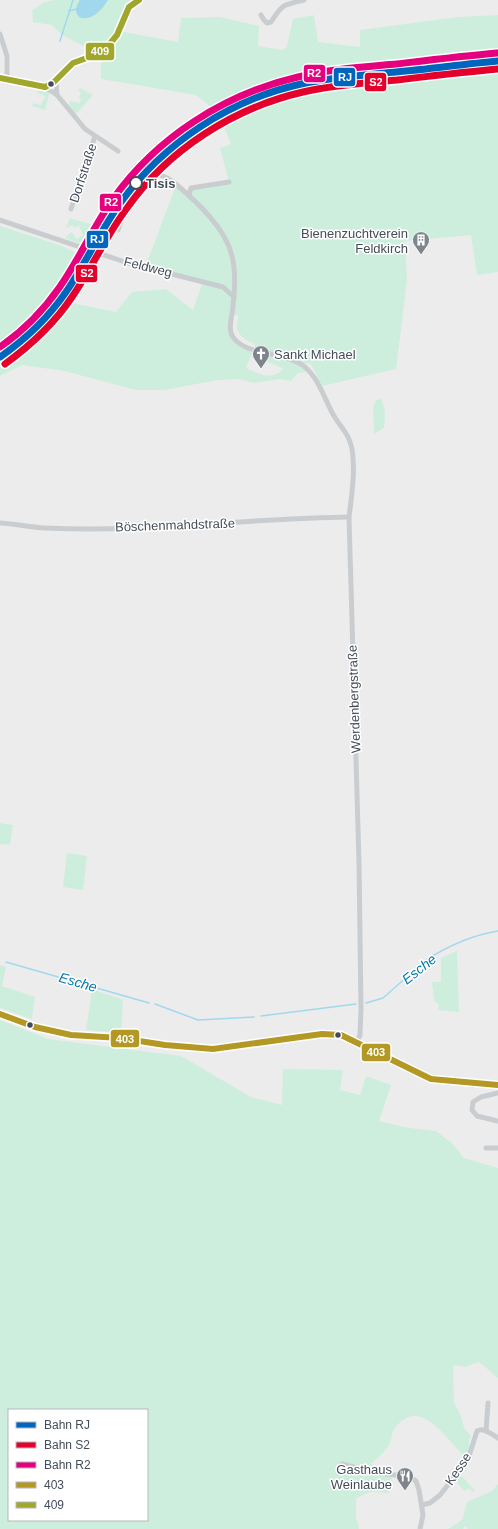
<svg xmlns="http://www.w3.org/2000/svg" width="498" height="1529" viewBox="0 0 498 1529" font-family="Helvetica,sans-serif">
  <rect width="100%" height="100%" fill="#edecec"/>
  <!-- green -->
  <g fill="#ceeedd" fill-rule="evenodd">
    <path d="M54,0H139L130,6L119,31L178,42L181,18L220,17L259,26L258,46L283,50L287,46L293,19L314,15L318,42L360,47V30L458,17L498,15V58L321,77L288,86L263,94L234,105L219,114L196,95L101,79V55L62,35L52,25L33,22L32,10L45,2Z"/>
    <path d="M498,63V272L477,275L471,235L405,241L407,280L396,369L322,386L311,364L303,363L306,372L298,373L291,381L280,379L254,383L238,379L218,380L164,390H136L64,371L22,365L0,376V226L59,245L94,260L72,303L116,312L132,292L166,289L193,310L203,281L146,265L176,185L188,195L192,189L229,182L220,148L231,144L220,117L254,101L275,93L289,89L339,81ZM233,312L234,315L238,316C238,320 236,325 237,329C239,336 249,343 255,344V348L264,354L263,359C269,364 277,364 283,369C272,381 259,374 246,368L252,353L240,344L229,329Z"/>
    <path d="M38,88L50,92L45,110L32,106L33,103L41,105L42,101H43L45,96L37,93Z"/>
    <path d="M80,88L93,95L77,113L75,114L68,105L70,101L80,103L81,98H79L81,92L78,91Z"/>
    <path d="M70,218L96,226L85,245L65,238L67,235L72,232L76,239L83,235L79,226L74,228L73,225L66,228Z"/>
    <path d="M381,399C386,407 385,418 384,428L374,434L373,408L376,400Z"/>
    <path d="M0,823L13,825L10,845L0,844Z"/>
    <path d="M67,853L87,856L83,890L63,887Z"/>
    <path d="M457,951L459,1012L438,1010L439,1005L434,1000L432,982H441V958Z"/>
    <path d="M0,965L6,967L2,986L35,997L32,1019L0,1008Z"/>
    <path d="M92,989L123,1000L121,1033L86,1030Z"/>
    <path d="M0,1020L48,1039L181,1056L251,1097L282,1105L283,1069L343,1070L340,1090L360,1095L366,1076L391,1085L379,1121L409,1128L436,1131L452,1143L464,1158L498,1168V1378L479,1362L465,1367L453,1365L454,1403L461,1416L464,1428L471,1436L469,1440V1448L465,1457C446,1440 419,1392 393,1431C391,1435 392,1439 390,1443C386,1451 378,1457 371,1464L393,1471L389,1493L371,1492L356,1498V1517L359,1529H0ZM9,1410H147V1520H9Z"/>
    <path d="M458,1474L461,1475L475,1491L473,1492L469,1488L464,1491L455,1480Z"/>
    <path d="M498,1484V1529H468L465,1526L463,1529H448L462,1520L467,1502L492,1491Z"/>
  </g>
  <!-- water -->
  <path fill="#a1d8ee" d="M80,0H108C102,10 91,22 79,17C74,12 76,6 80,0Z"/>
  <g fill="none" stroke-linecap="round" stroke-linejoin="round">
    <!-- stream -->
    <g stroke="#a1d8ee" stroke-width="1.5">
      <path d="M69,11L77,9"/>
      <path d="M60,41L73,0"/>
      <path d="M6,962L149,1003"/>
      <path d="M366,1003L383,998L426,960C448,946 473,935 498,931"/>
      <path d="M155,1004L198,1020L254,1017"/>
      <path d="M261,1016L356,1004"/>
    </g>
    <!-- minor -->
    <g stroke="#cacdd0" stroke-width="5">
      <path d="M261,15L264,20L267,23L271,22C283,3 284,5 304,0"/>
      <path d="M0,34L7,56V79"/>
      <path d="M0,78C19,81 42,83 57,95L85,129L118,151"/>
      <path d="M56,81L57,95"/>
      <path d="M45,87C58,83 61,70 73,63C77,61 83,60 88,58C98,55 106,48 113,40C124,28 121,6 139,0"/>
      <path d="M189,195L191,188L229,182"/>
      <path d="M71,209L95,136"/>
      <path d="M0,220L128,263L223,287L234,297"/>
      <path d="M118,230C124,212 130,197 144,183C157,171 164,174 177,185C198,203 226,229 232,256C236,272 235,289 233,305C233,314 227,329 233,337C242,351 266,352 280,356C285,357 292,360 297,362C317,371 324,399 334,416C338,423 344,429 348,437C351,443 353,452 353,460C355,476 351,501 349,517L359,863L361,1009L360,1035L357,1042"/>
      <path d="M0,523C15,524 30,527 45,528C147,533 248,518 349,517"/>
      <path d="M0,1014L35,1027L71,1035L120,1038L165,1045L213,1049L322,1034L341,1035L431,1079L498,1085"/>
      <path d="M498,1093L481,1097L473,1102L472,1110L477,1116L498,1121"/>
      <path d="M486,1148H498"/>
      <path d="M486,1431L488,1403"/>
      <path d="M342,1464L372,1472L410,1477L416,1481L419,1490L423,1515L420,1529"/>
      <path d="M422,1505L430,1503L440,1495L463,1466L470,1453L477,1431C484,1427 491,1434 498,1438"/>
    </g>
    <!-- bus-1 casing -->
    <g stroke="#fff" stroke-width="9">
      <path id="bus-1" d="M0,1014L35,1027L71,1035L120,1038L165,1045L213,1049L322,1034L341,1035L431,1079L498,1085"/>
    </g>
    <!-- bus-2 casing -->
    <g stroke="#fff" stroke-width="9">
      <g id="bus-2">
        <path d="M0,78L45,87"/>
        <path d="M45,87L53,83L73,63L95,55L108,46L117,35L129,7L139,0"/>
      </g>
    </g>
    <!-- bus-1 -->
    <use href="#bus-1" stroke="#b39924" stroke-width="6"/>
    <!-- bus-2 -->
    <use href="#bus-2" stroke="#a1a62c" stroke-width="6"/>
    <!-- rail-1 casing -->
    <g stroke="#fff" stroke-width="10">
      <path id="rail-1" d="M0,357C26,339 48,318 66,292C86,263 100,231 121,202C164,143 229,100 301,84C332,77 364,75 396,72C430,69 464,64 498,61"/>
    </g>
    <!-- rail-2 casing -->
    <g stroke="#fff" stroke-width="10">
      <path id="rail-2" d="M5,364C31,345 54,324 72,297C92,268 106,236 127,208C168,150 233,108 303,92C334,85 365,83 397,80C431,76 464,72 498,69"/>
    </g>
    <!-- rail-3 casing -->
    <g stroke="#fff" stroke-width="10">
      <path id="rail-3" d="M0,347C23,331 43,311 59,288C79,260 93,227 113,199C157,137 225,94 298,77C330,69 363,67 396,64C430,60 463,56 497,53"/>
    </g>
    <!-- rail-1 -->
    <use href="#rail-1" stroke="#0065bd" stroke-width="7"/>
    <!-- rail-2 -->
    <use href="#rail-2" stroke="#e4002b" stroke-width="7"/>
    <!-- rail-3 -->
    <use href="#rail-3" stroke="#e5007d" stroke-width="7"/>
  </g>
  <!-- icons -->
  <defs>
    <g id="building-pin" transform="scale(0.9)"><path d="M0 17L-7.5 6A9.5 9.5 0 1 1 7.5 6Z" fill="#7e858c" stroke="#fff"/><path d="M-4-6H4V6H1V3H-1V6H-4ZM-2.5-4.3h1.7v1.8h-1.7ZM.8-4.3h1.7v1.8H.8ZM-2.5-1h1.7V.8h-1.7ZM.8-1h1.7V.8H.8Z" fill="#fff"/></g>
    <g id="church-pin" transform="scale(0.9)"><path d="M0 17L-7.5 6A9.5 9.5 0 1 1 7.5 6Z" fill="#7e858c" stroke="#fff"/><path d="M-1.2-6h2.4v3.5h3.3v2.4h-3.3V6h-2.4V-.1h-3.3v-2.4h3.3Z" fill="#fff"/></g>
    <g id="restaurant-pin" transform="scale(0.9)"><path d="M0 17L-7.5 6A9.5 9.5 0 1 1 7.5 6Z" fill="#7e858c" stroke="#fff"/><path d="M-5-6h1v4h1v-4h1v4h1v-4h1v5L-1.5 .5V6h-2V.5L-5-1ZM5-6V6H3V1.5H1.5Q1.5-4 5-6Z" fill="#fff"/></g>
  </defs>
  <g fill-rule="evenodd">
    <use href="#building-pin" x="421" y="240"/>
    <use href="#church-pin" x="261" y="354"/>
    <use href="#restaurant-pin" x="405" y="1476"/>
  </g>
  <!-- markers -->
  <g fill="#434d59" stroke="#fff" stroke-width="1.5">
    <circle cx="51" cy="84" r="3.5"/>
    <circle cx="30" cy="1025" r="3.5"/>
    <circle cx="338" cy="1035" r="3.5"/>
  </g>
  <circle fill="#fff" stroke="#434d59" stroke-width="2" cx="136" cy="183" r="6"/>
  <g text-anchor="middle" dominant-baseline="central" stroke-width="3" stroke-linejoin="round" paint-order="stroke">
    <!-- street labels -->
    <g font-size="13" fill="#434d59" stroke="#fff">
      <text transform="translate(83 173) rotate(-72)">Dorfstraße</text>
      <text transform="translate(148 267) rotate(14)">Feldweg</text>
      <text transform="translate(175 525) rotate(-2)">Böschenmahdstraße</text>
      <text transform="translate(354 699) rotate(-92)">Werdenbergstraße</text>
      <text transform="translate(458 1469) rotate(-56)">Kesse</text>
    </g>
    <!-- stop labels -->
    <g font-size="13" font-weight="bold" fill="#434d59" stroke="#fff" text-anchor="start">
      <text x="146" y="183">Tisis</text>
    </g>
    <!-- poi labels -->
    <g font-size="13" fill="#434d59" stroke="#fff" text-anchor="end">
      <text x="408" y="233">Bienenzuchtverein<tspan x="408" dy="15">Feldkirch</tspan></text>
      <text x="274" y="354" text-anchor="start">Sankt Michael</text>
      <text x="392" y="1469">Gasthaus<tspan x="392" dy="15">Weinlaube</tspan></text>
    </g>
    <!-- water labels -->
    <g font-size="14" font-style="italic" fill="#057aaa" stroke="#fff">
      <text transform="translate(419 969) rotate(-38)">Esche</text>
      <text transform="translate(78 982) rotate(16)">Esche</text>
    </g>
  </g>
  <g stroke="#fff" stroke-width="1.5">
    <rect x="85" y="42" width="30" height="19" rx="4" fill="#a1a62c"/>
    <rect x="303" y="64" width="23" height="19" rx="4" fill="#e5007d"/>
    <rect x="333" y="67" width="23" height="20" rx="4" fill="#0065bd"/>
    <rect x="364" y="72" width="23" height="20" rx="4" fill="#e4002b"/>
    <rect x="99" y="193" width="23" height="19" rx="4" fill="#e5007d"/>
    <rect x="86" y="230" width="23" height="19" rx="4" fill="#0065bd"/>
    <rect x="75" y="264" width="23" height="19" rx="4" fill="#e4002b"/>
    <rect x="110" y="1029" width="30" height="19" rx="4" fill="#b39924"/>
    <rect x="361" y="1043" width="30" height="19" rx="4" fill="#b39924"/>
  </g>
  <g font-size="11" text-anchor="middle" font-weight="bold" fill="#fff">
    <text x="100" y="55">409</text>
    <text x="314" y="77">R2</text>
    <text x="345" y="81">RJ</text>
    <text x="376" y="86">S2</text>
    <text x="111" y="206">R2</text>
    <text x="97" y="243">RJ</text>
    <text x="87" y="277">S2</text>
    <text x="125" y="1043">403</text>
    <text x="376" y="1056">403</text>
  </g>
  <!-- legend -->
  <rect x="8" y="1409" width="140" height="112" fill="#ffffff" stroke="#b4b8bd"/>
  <rect x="16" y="1422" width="20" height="6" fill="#0065bd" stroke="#b4b8bd"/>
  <text x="44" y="1429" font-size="12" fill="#434d59">Bahn RJ</text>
  <rect x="16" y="1442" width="20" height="6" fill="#e4002b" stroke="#b4b8bd"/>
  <text x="44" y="1449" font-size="12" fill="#434d59">Bahn S2</text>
  <rect x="16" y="1462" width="20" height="6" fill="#e5007d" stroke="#b4b8bd"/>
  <text x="44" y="1469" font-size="12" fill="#434d59">Bahn R2</text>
  <rect x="16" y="1482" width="20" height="6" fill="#b39924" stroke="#b4b8bd"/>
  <text x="44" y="1489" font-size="12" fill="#434d59">403</text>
  <rect x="16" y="1502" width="20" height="6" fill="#a1a62c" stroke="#b4b8bd"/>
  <text x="44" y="1509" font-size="12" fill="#434d59">409</text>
</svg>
